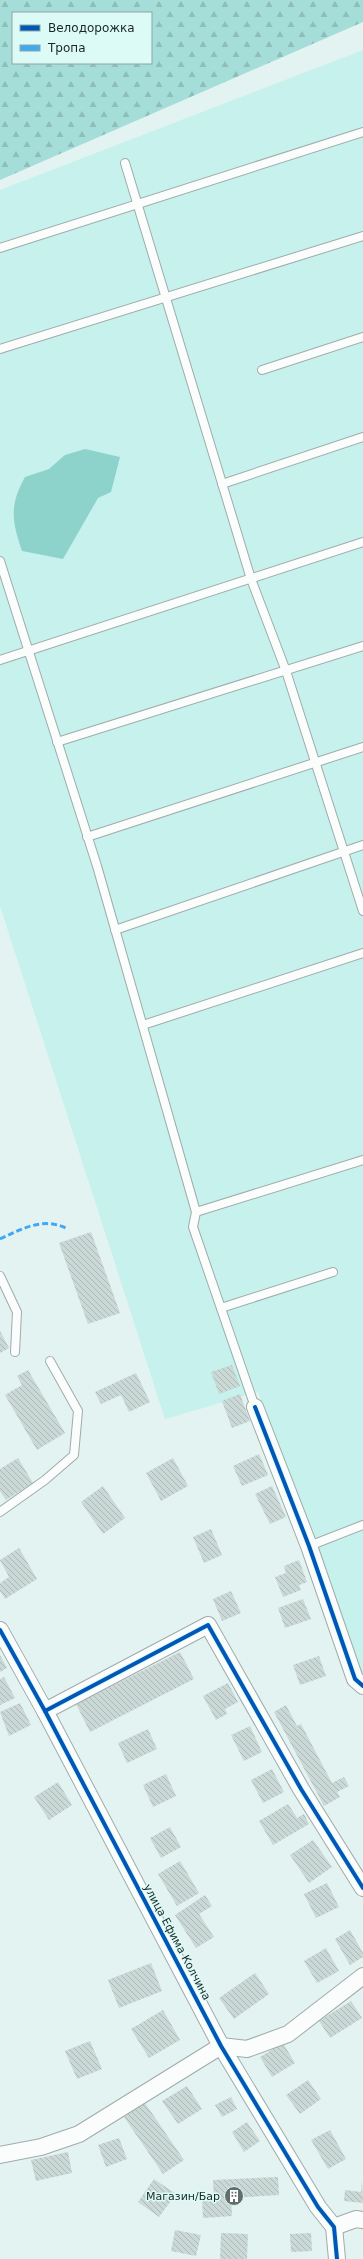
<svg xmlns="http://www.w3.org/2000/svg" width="363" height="2259" viewBox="0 0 363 2259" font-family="'DejaVu Sans',sans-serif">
  <defs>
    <pattern id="forest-firs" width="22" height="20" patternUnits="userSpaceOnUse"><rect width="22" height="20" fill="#a5ddd8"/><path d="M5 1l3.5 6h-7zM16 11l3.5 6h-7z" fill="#8dbeb9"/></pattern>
    <pattern id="building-back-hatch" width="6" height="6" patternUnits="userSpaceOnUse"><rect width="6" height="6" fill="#cad8d6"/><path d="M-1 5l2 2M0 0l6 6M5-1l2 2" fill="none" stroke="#adb9b8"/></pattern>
  </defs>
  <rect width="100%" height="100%" fill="#e3f3f1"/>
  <!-- green -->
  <path fill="#c6f1ed" d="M363,50V1680L349,1669L258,1392L165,1419L0,906V190Z"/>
  <!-- forest -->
  <path fill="url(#forest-firs)" fill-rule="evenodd" d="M0,0H363V22L0,180ZM13,13H151V63H13Z"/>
  <!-- water -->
  <path fill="#8ed2cc" d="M85,449L120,457L111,492L98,498L63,559L22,551C12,521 9,506 25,477L49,469L65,455Z"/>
  <!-- building -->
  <g fill="url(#building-back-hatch)">
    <path d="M91,1232L120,1313L88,1324L59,1243Z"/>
    <path d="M0,1331L9,1348L0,1353Z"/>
    <path d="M232,1365L240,1386L219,1394L211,1372Z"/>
    <path d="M28,1370L65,1433L37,1450L5,1395L22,1385L17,1376Z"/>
    <path d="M136,1373L150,1402L129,1412L121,1395L101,1404L95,1392Z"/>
    <path d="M240,1394L250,1421L232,1428L222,1401Z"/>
    <path d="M259,1454L268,1475L242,1486L233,1466Z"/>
    <path d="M18,1458L33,1483L6,1500L0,1491V1469Z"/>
    <path d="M173,1458L188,1486L161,1501L146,1473Z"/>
    <path d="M103,1486L125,1518L103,1534L81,1502Z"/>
    <path d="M272,1486L286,1517L270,1524L255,1494Z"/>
    <path d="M211,1529L222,1555L204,1563L193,1537Z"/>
    <path d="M19,1548L37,1579L5,1599L0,1591V1583L9,1577L0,1560Z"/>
    <path d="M299,1560L307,1582L299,1585L301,1590L283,1597L275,1577L286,1573L284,1566Z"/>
    <path d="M231,1591L241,1613L222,1621L213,1599Z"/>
    <path d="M303,1599L311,1619L285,1628L278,1608Z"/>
    <path d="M180,1652L194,1679L90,1732L76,1704Z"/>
    <path d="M0,1655L7,1668L0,1672Z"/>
    <path d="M319,1656L326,1676L300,1685L293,1665Z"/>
    <path d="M4,1677L15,1698L0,1705V1679Z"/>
    <path d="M228,1683L238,1702L225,1709L227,1714L216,1720L203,1696Z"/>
    <path d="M20,1703L31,1725L9,1736L0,1712Z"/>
    <path d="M286,1705L297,1726L301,1724L332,1783L344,1777L349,1786L337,1792L340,1797L324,1806L274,1712Z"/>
    <path d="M250,1726L262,1752L244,1761L231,1735Z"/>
    <path d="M148,1729L157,1749L127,1763L118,1743Z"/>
    <path d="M272,1769L284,1792L263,1803L251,1780Z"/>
    <path d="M166,1774L176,1796L153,1807L143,1785Z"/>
    <path d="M58,1782L72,1805L49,1820L34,1797Z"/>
    <path d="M288,1804L297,1818L304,1814L309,1824L273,1845L259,1821Z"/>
    <path d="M170,1827L181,1847L161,1858L150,1838Z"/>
    <path d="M313,1840L332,1867L309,1883L290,1855Z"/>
    <path d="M180,1861L199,1893L177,1906L158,1874Z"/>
    <path d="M327,1883L339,1907L316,1918L304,1894Z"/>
    <path d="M205,1895L212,1906L199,1914L214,1937L196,1948L175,1915Z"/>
    <path d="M350,1930L363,1953V1957L350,1965L335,1939Z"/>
    <path d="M326,1948L339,1971L317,1983L304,1961Z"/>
    <path d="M151,1963L162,1991L119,2008L108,1980Z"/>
    <path d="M255,1973L269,1994L234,2019L219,1998Z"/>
    <path d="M351,2001L362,2018L330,2038L319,2021Z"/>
    <path d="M163,2010L180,2040L149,2058L131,2029Z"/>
    <path d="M90,2041L102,2069L77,2079L65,2051Z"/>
    <path d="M283,2043L295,2063L272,2077L260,2057Z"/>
    <path d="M308,2080L321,2099L300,2114L286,2095Z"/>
    <path d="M187,2086L202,2109L178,2124L162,2101Z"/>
    <path d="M231,2097L237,2109L222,2117L215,2105Z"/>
    <path d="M145,2103L184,2160L163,2174L124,2117Z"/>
    <path d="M247,2122L260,2141L244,2152L232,2132Z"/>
    <path d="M330,2130L346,2159L328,2169L311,2140Z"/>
    <path d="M119,2138L127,2159L106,2167L98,2145Z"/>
    <path d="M68,2152L72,2173L36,2181L31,2160Z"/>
    <path d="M278,2177L279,2195L231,2198L232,2216L203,2218L202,2201H214L213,2180Z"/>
    <path d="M154,2179L176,2194L159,2217L138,2202Z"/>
    <path d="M362,2181L363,2203L344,2201L345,2190L361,2192Z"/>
    <path d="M175,2230L201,2235L196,2256L171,2251Z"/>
    <path d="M221,2233L248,2234L247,2259H220Z"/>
    <path d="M311,2233L312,2251L291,2252L290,2234Z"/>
  </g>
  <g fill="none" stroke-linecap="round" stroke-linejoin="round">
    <!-- service casing -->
    <g stroke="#9facaa" stroke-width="10">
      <g id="service">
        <path d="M125,163L251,579L286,671L363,911"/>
        <path d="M0,248L363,132"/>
        <path d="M0,349L363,236"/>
        <path d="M262,370L363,337"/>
        <path d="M222,484L363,437"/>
        <path d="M0,561L97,866L196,1212L193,1227L255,1407"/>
        <path d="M0,660L363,542"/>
        <path d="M57,742L363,646"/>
        <path d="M87,837L363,747"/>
        <path d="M115,930L363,845"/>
        <path d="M143,1025L363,953"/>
        <path d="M196,1212L363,1160"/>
        <path d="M0,1276L17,1312L15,1352"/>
        <path d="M221,1308L333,1272"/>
        <path d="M0,1512L45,1480L74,1455L78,1411L50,1361"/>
        <path d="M309,1546L363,1525"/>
      </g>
    </g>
    <!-- minor casing -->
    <g stroke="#9facaa" stroke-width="18">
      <g id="minor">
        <path d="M255,1407L309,1546L355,1679L363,1686"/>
        <path d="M0,1630L45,1711L221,2046L318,2207L334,2227L337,2259"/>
        <path d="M45,1711L208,1625L301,1789L363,1888"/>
        <path d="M221,2046L247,2049L288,2034L363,1976"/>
        <path d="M0,2155L41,2147L79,2134L221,2046"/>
        <path d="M334,2227L356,2219L363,2220"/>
      </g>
    </g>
    <!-- service -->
    <use href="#service" stroke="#fbfdfd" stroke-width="8"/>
    <!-- minor -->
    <use href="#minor" stroke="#fbfdfd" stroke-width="16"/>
    <!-- quiet -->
    <path stroke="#3fa9f5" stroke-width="3" stroke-dasharray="6 3" stroke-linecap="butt" d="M0,1239C22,1229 42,1217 66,1228"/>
    <!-- cycleway casing -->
    <g stroke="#dcfaf6" stroke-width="6">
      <g id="cycleway">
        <path d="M255,1407L309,1546L355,1679L363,1686"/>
        <path d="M0,1630L45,1711L221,2046L318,2207L334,2227L337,2259"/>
        <path d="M45,1711L208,1625L301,1789L363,1888"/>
      </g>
    </g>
    <!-- cycleway -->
    <use href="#cycleway" stroke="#0057b8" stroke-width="4"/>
  </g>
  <!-- icons -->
  <defs>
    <g id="building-disc" transform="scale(1)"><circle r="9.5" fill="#616e6c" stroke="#dcfaf6"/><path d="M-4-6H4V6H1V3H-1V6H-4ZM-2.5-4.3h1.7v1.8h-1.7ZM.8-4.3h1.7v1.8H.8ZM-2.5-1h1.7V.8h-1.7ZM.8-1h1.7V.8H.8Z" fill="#fff"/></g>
  </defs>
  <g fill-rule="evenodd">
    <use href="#building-disc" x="234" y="2196"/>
  </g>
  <g text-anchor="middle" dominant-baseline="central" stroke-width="3" stroke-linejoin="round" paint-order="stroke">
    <!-- street labels -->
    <g font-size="11" fill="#1b2725" stroke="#dcfaf6">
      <text transform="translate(177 1942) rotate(62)">улица Ефима Колчина</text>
    </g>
    <!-- poi labels -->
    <g font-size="11" fill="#1b2725" stroke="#dcfaf6" text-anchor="end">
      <text x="220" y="2196">Магазин/Бар</text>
    </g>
  </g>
  <!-- legend -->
  <rect x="12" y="12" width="140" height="52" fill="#dcfaf6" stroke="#8fa6a2"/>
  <rect x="20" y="25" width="20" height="6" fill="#0057b8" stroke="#8fa6a2"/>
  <text x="48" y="32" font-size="12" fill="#1b2725">Велодорожка</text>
  <rect x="20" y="45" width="20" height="6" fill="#3fa9f5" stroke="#8fa6a2"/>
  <text x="48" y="52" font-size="12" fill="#1b2725">Тропа</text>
</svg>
